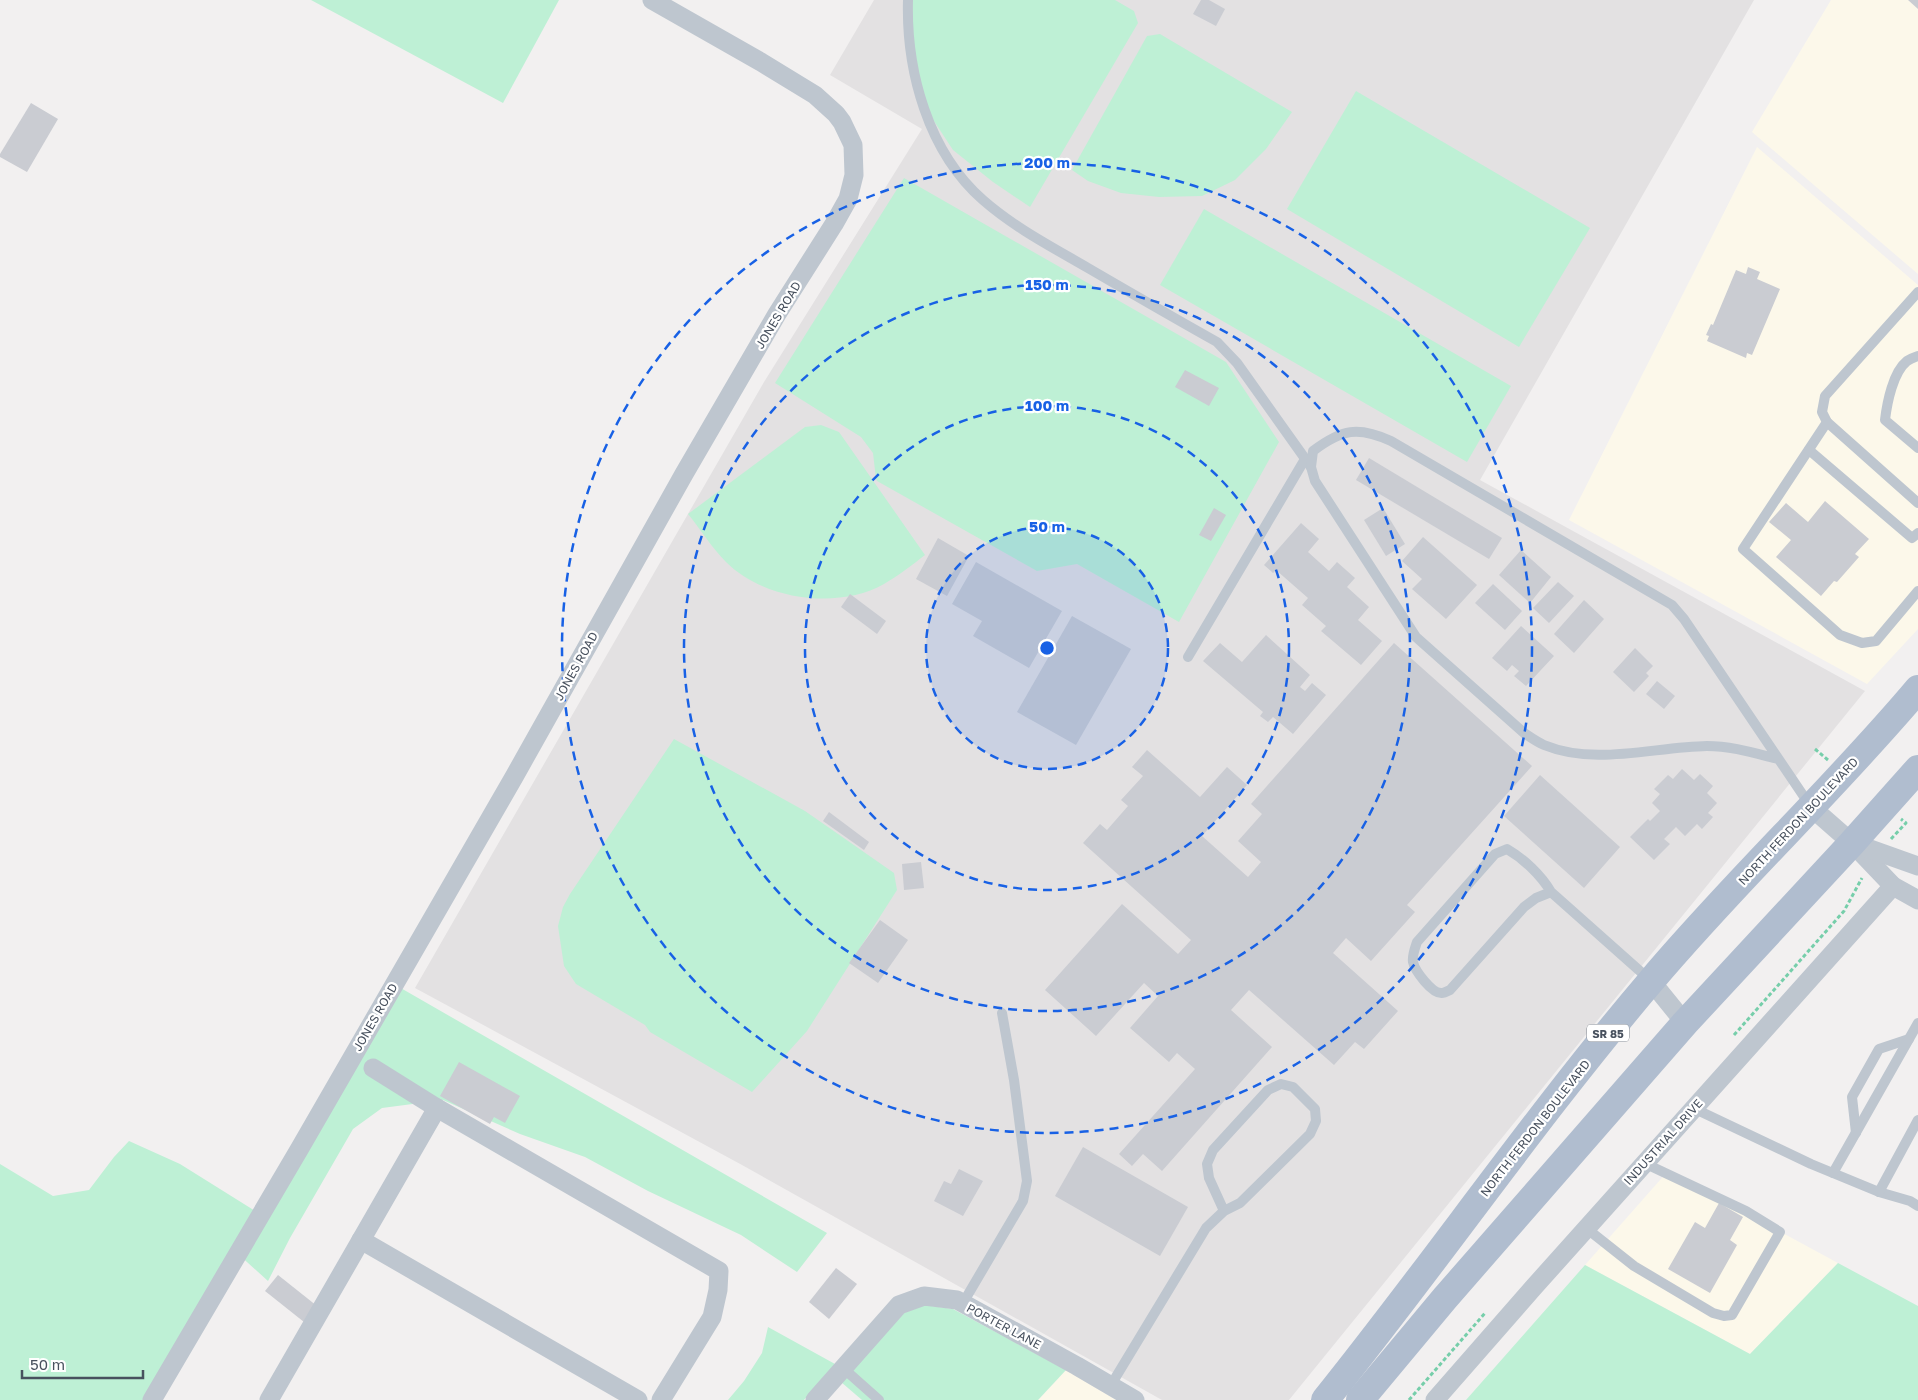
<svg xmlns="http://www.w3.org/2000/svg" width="1918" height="1400" viewBox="0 0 1918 1400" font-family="'Golos Text',sans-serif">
  <rect width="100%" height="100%" fill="#f2f0f0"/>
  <!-- commercial -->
  <g fill="#fcf8ea">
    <path d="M1831,0H1918V274L1752,132Z"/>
    <path d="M1757,147L1918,285V629L1867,684L1569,520Z"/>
    <path d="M1668,1171L1838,1263L1750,1354L1585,1265Z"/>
    <path d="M1066,1370L1116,1400H1038Z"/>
  </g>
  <!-- education -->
  <path fill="#e3e1e2" d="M874,0H1754L1480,480L1865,691L1289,1400H1162L742,1165L415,988L764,382L922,129L830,75Z"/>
  <!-- green -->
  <g fill="#bef0d5">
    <path d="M311,0H559L503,103Z"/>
    <path d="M910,0H1115L1134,11L1138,23L1030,207L993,182L953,150L928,112L912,60Z"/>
    <path d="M1160,34L1292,112L1266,149L1235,180L1202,196L1159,197L1121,193L1088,181L1072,170L1147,36Z"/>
    <path d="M1356,91L1590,228L1519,347L1287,209Z"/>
    <path d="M904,178L1226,362L1279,442L1179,622L1077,564L1037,571L877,481L876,479L873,453L861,437L775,383Z"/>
    <path d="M1204,209L1511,386L1467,462L1160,285Z"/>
    <path d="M821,425L839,432L925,555C912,565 898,576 884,584C838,610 764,600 726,562C712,548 701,530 688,514L805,427Z"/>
    <path d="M674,739L805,811L894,873L897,890L807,1031L752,1092L650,1032L645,1025L576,984L564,966L558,926L563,907L570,894Z"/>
    <path d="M392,983L827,1233L797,1272L741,1235L648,1191L585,1157L520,1134L443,1100L382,1108L353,1129L290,1238L268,1281L236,1252L153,1400H0V1164L53,1196L89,1190L114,1157L129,1141L180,1164L257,1212Z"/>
    <path d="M1838,1263L1918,1306V1400H1466L1585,1265L1750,1354Z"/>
    <path d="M924,1305L953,1309L1066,1370L1038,1400H862L841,1382L904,1313Z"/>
    <path d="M768,1327L835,1364L804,1400H728L744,1381L762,1353Z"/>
  </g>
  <!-- building -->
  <g fill="#caccd2">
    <path d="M1201,0H1209L1225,9L1216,26L1193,14Z"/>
    <path d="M1908,0H1918V9Z"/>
    <path d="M31,103L58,119L27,172L0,157V154Z"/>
    <path d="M1748,267L1760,272L1757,279L1780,289L1752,355L1747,353L1746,358L1707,341L1709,336L1706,335L1711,324L1713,325L1736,270L1746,274Z"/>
    <path d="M1185,370L1219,388L1209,406L1175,387Z"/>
    <path d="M1369,458L1502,538L1489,559L1356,480Z"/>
    <path d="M1825,501L1869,539L1855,554L1859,557L1837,582L1834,581L1821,596L1776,557L1791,540L1769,522L1786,503L1808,522Z"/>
    <path d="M1214,508L1226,515L1211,541L1199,535Z"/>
    <path d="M1383,508L1405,544L1386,556L1364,520Z"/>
    <path d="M1301,523L1319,539L1308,552L1329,571L1337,562L1355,578L1347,587L1369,607L1358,620L1382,641L1361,665L1321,631L1326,626L1302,605L1308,598L1276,570L1273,573L1264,565Z"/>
    <path d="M1423,537L1477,585L1446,619L1412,589L1422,579L1402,561Z"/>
    <path d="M938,538L969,556L947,596L916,579Z"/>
    <path d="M1521,550L1551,577L1530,603L1499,575Z"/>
    <path d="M976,562L1062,611L1029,668L973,636L982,621L952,604Z"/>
    <path d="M1558,582L1574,596L1549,623L1533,608Z"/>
    <path d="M1493,584L1522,611L1505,630L1475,603Z"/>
    <path d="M850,594L886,621L877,634L841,607Z"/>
    <path d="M1584,600L1604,619L1574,653L1554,634Z"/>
    <path d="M1072,616L1131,649L1076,745L1017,712Z"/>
    <path d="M1521,626L1554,656L1526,686L1514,676L1519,671L1512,665L1507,671L1492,658Z"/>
    <path d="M1266,635L1310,675L1300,687L1305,691L1312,683L1326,695L1293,734L1273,717L1268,722L1260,716L1263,712L1203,661L1220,643L1242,662Z"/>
    <path d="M1394,643L1532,766L1407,905L1415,912L1371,961L1346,938L1333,953L1398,1011L1364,1049L1355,1042L1334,1065L1249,990L1231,1010L1272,1047L1162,1171L1143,1154L1132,1166L1119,1154L1195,1069L1177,1053L1169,1062L1130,1028L1158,996L1144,983L1096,1036L1045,990L1122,904L1178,954L1191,940L1083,843L1100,824L1107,830L1128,806L1121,800L1143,776L1132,767L1147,750L1200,797L1227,767L1247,785L1202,836L1248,877L1261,862L1238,841L1262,814L1251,804Z"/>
    <path d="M1635,648L1653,666L1646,673L1649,676L1634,692L1613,672Z"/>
    <path d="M1657,681L1675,696L1664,709L1646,694Z"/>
    <path d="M1682,769L1694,780L1700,774L1713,786L1707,793L1717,803L1708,813L1713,817L1702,829L1697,824L1685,836L1676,827L1664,839L1670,844L1654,860L1630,837L1648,819L1650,821L1660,811L1652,803L1660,794L1654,789L1668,775L1673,779Z"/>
    <path d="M1540,775L1620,847L1584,888L1504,816Z"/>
    <path d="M829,812L869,842L864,850L823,821Z"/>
    <path d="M921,862L924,888L904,890L902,864Z"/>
    <path d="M880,920L908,940L878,983L849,963Z"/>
    <path d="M459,1062L520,1096L505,1123L494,1117L490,1124L440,1096Z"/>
    <path d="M1083,1147L1188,1207L1160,1256L1055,1196Z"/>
    <path d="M959,1169L983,1181L963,1216L934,1201L944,1181L951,1184Z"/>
    <path d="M1719,1203L1743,1217L1730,1240L1737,1245L1710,1293L1668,1269L1695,1222L1705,1228Z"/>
    <path d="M836,1268L857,1284L829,1319L809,1302Z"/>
    <path d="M278,1275L317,1306L304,1322L265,1291Z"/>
  </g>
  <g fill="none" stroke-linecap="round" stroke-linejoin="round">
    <!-- path -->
    <g stroke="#76ceaa" stroke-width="3" stroke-dasharray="4 2.5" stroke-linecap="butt">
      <path d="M1815,749L1828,760"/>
      <path d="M1891,839L1906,823L1901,819"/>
      <path d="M1734,1035L1844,911L1862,878"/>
      <path d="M1409,1400L1486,1312"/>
    </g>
    <!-- service -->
    <g stroke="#bec6cf" stroke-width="10">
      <path d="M908,0C906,71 928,152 983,200C1015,228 1052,247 1088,268C1131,293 1174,318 1217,342L1237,363L1311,467"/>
      <path d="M1918,292L1825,396L1822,412L1827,422L1918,503"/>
      <path d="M1918,356C1915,357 1910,359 1907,361C1893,372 1887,403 1885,420L1918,448"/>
      <path d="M1827,422L1743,549L1840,635L1862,643L1876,641L1918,591"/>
      <path d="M1809,450L1912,538L1918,533"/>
      <path d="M1188,657L1305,459"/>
      <path d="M1778,759C1754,753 1731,746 1707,746C1653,747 1595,766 1544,745C1537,742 1530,737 1524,733L1416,637L1315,481L1311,467L1313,451C1342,429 1358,426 1391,441L1672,605L1684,619L1811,807"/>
      <path d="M1551,892L1536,898L1524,907L1450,990C1448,991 1444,993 1442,993C1432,994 1415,971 1413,962C1412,955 1415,948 1417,942L1495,854L1507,849C1524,859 1541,875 1551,892L1650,980"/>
      <path d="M1693,1108L1811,1164L1879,1192L1910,1201L1918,1206"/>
      <path d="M1856,1133L1852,1097L1879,1049L1909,1039"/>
      <path d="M1833,1173L1918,1023"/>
      <path d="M1879,1192L1918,1120"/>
      <path d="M1586,1228L1634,1266L1713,1313L1724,1316L1732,1315L1780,1232L1746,1211L1644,1163"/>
      <path d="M963,1303L1023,1201L1027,1181L1014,1080L1002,1013"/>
      <path d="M843,1368L879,1400"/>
      <path d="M1111,1385L1206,1228L1224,1211L1240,1203L1310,1134L1316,1121L1315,1109L1293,1087L1281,1084L1268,1090L1213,1150L1207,1164L1209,1178L1224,1211"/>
    </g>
    <!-- minor -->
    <g stroke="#bec6cf" stroke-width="19">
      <path d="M1811,807L1852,843L1893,886L1918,900"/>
      <path d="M1856,844L1918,866"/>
      <path d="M1651,981L1685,1023"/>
      <path d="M373,1068L437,1108L719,1271L718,1290L712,1317L661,1400"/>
      <path d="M361,1240L638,1400"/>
      <path d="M152,1400L300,1148L514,777L684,474L777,314L834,224L848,199L854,175L853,145L842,122L836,114L815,95L761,62L652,0"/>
      <path d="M269,1400L437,1108"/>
      <path d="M815,1400L899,1305L924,1296L957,1300L1077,1366L1135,1400"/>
      <path d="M1435,1400L1533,1288L1893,886"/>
    </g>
    <!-- primary -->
    <g stroke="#b0bdcf" stroke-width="28">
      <path d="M1325,1400C1436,1262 1536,1116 1651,981C1736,880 1833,790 1918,689"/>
      <path d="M1360,1400L1445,1298L1685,1023L1852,843L1918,769"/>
    </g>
  </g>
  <!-- distance rings -->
  <circle cx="1047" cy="648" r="121" fill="#1861e5" fill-opacity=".12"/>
  <g fill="none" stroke="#1861e5" stroke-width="2.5" stroke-dasharray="9 6">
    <circle cx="1047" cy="648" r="121"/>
    <circle cx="1047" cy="648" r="242"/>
    <circle cx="1047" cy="648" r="363"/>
    <circle cx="1047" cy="648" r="485"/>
  </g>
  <g text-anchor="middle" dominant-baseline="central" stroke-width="4.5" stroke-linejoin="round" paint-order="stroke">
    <!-- shield labels -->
    <rect fill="#fff" stroke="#7f858e" stroke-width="1" x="1587" y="1024.5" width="42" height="17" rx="4"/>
    <g font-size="11" font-weight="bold" fill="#48515e">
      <text x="1608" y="1033">SR 85</text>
    </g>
    <!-- street labels -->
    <g font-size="12" fill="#48515e" stroke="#fff">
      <text transform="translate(778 315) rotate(-59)">JONES ROAD</text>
      <text transform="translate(576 666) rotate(-61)">JONES ROAD</text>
      <text transform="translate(1798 821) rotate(-47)">NORTH FERDON BOULEVARD</text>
      <text transform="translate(375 1017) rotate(-60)">JONES ROAD</text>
      <text transform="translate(1535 1128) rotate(-52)">NORTH FERDON BOULEVARD</text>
      <text transform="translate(1663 1142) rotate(-48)">INDUSTRIAL DRIVE</text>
      <text transform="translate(1004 1326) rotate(28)">PORTER LANE</text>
    </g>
  </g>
  <circle cx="1047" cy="648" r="8" fill="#1861e5" stroke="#fff" stroke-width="2.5"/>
  <g font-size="15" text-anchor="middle" font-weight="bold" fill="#1861e5" stroke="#fff" stroke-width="4.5" stroke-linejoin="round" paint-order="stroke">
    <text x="1047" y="168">200 m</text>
    <text x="1047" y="290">150 m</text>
    <text x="1047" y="411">100 m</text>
    <text x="1047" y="532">50 m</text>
  </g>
  <!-- scale -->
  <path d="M22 1370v8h121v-8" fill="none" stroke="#48515e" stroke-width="2.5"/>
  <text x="30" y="1370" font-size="15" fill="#48515e" stroke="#ffffff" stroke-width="4" paint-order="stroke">50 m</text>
</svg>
